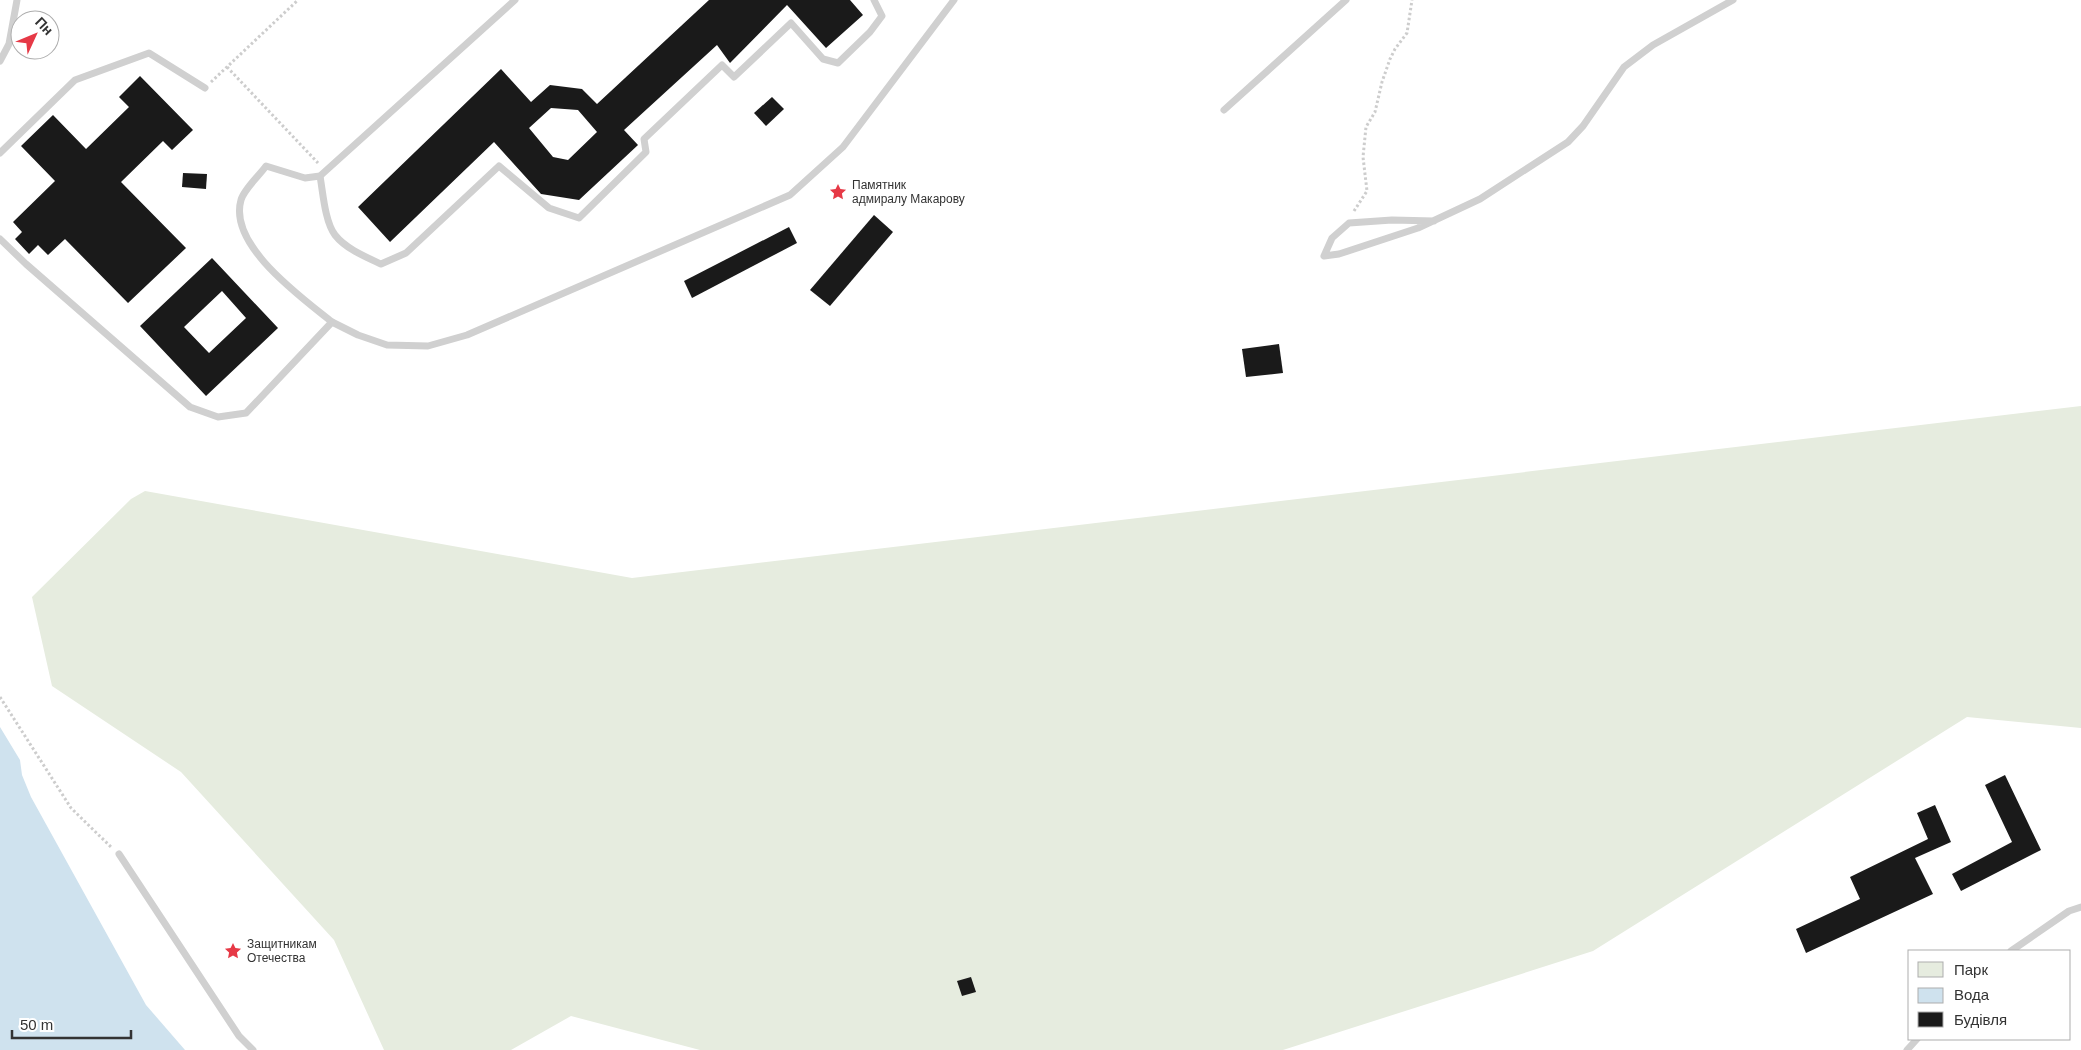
<svg xmlns="http://www.w3.org/2000/svg" width="2081" height="1050" viewBox="0 0 2081 1050" font-family="Helvetica,sans-serif">
  <rect width="100%" height="100%" fill="#fff"/>
  <!-- green -->
  <path fill="#e6ecdf" d="M2081,406V728L1967,717L1593,951L1283,1050H700L571,1016L511,1050H384L334,940L181,772L52,686L32,597L131,499L145,491L632,578Z"/>
  <!-- water -->
  <path fill="#cfe2ee" d="M0,727L20,760L22,775L31,797L146,1005L185,1050H0Z"/>
  <!-- building -->
  <g fill="#1a1a1a" fill-rule="evenodd">
    <path d="M709,0H850L863,15L826,48L787,5L730,63L717,45L624,130L638,145L579,200L541,194L494,142L390,242L358,207L501,69L531,102L550,85L582,89L597,104ZM551,108L578,110L597,132L568,160L553,157L529,128Z"/>
    <path d="M140,76L193,130L172,150L163,141L121,182L186,248L128,303L65,239L48,255L38,245L29,254L15,239L22,232L13,222L55,181L21,146L53,115L86,149L129,107L119,97Z"/>
    <path d="M772,97L784,109L766,126L754,113Z"/>
    <path d="M183,173L207,174L206,189L182,187Z"/>
    <path d="M874,215L893,232L830,306L810,290Z"/>
    <path d="M789,227L797,243L692,298L684,281Z"/>
    <path d="M212,258L278,328L206,396L140,326ZM222,291L246,318L209,353L184,327Z"/>
    <path d="M1279,344L1283,373L1246,377L1242,349Z"/>
    <path d="M2005,775L2041,850L1961,891L1952,874L2012,842L1985,785Z"/>
    <path d="M1935,805L1951,842L1915,858L1933,894L1806,953L1796,929L1860,899L1850,877L1928,839L1917,813Z"/>
    <path d="M971,977L976,992L962,996L957,981Z"/>
  </g>
  <g fill="none" stroke-linecap="round" stroke-linejoin="round">
    <!-- path -->
    <g stroke="#cdcdcd" stroke-width="3" stroke-dasharray="2.5 2.5" stroke-linecap="butt">
      <path d="M227,67L318,163"/>
      <path d="M211,82L298,0"/>
      <path d="M1354,211L1367,191L1363,157L1366,127L1375,112L1382,82L1390,59L1395,49L1407,33L1412,0"/>
      <path d="M0,697L71,808L112,848"/>
    </g>
    <!-- lane -->
    <g stroke="#d0d0d0" stroke-width="7">
      <path d="M0,61L9,44L17,0"/>
      <path d="M1224,110L1346,0"/>
      <path d="M0,153L75,80L149,53L205,88"/>
      <path d="M320,176C323,193 325,222 335,235C346,249 366,257 381,264L406,253L499,166L549,208L579,218L646,152L644,139L722,65L734,77L791,23L823,59L838,63L870,32L882,16L874,0"/>
      <path d="M1434,221L1392,220L1349,223L1332,238L1324,256L1339,254L1418,228L1480,199L1568,142L1583,126L1624,67L1653,45L1733,0"/>
      <path d="M0,239L26,264L190,407L218,417L246,413L332,322L358,335L387,345L428,346L467,335L790,195L843,147L954,0"/>
      <path d="M332,322C301,297 228,245 241,200C244,189 259,176 266,166L305,178L320,176L515,0"/>
      <path d="M119,854L239,1036L253,1050"/>
      <path d="M2011,951L2069,911L2081,907"/>
      <path d="M1907,1050L1917,1039"/>
    </g>
  </g>
  <!-- icons -->
  <defs>
    <g id="sight-bare" transform="scale(1.35)"><path d="M0-6L1.8-2.2L6-1.7L2.9 1.2L3.7 5.4L0 3.3L-3.7 5.4L-2.9 1.2L-6-1.7L-1.8-2.2Z" fill="#e63946" stroke="#fff" stroke-width="2.5" paint-order="stroke"/></g>
  </defs>
  <g fill-rule="evenodd">
    <use href="#sight-bare" x="838" y="192"/>
    <use href="#sight-bare" x="233" y="951"/>
  </g>
  <g text-anchor="middle" dominant-baseline="central" stroke-width="5" stroke-linejoin="round" paint-order="stroke">
    <!-- poi labels -->
    <g font-size="12" fill="#333" stroke="#fff" text-anchor="start">
      <text x="852" y="185">Памятник<tspan x="852" dy="14">адмиралу Макарову</tspan></text>
      <text x="247" y="944">Защитникам<tspan x="247" dy="14">Отечества</tspan></text>
    </g>
  </g>
  <!-- legend -->
  <rect x="1908" y="950" width="162" height="90" fill="#ffffff" stroke="#adadad"/>
  <rect x="1918" y="962" width="25" height="15" fill="#e6ecdf" stroke="#adadad"/>
  <text x="1954" y="975" font-size="15" fill="#333333">Парк</text>
  <rect x="1918" y="988" width="25" height="15" fill="#cfe2ee" stroke="#adadad"/>
  <text x="1954" y="1000" font-size="15" fill="#333333">Вода</text>
  <rect x="1918" y="1012" width="25" height="15" fill="#1a1a1a" stroke="#adadad"/>
  <text x="1954" y="1025" font-size="15" fill="#333333">Будівля</text>
  <!-- north arrow -->
  <g transform="translate(35 35) rotate(46)"><circle r="24" fill="#ffffff" stroke="#adadad"/>
  <path d="M0-4L9 19L0 12L-9 19Z" fill="#e63946"/>
  <text y="-8" font-size="14" font-weight="bold" text-anchor="middle" fill="#333333">Пн</text>
  </g>
  <!-- scale -->
  <path d="M12 1030v8h119v-8" fill="none" stroke="#333333" stroke-width="2.5"/>
  <text x="20" y="1030" font-size="15" fill="#333333" stroke="#ffffff" stroke-width="4" paint-order="stroke">50 m</text>
</svg>
